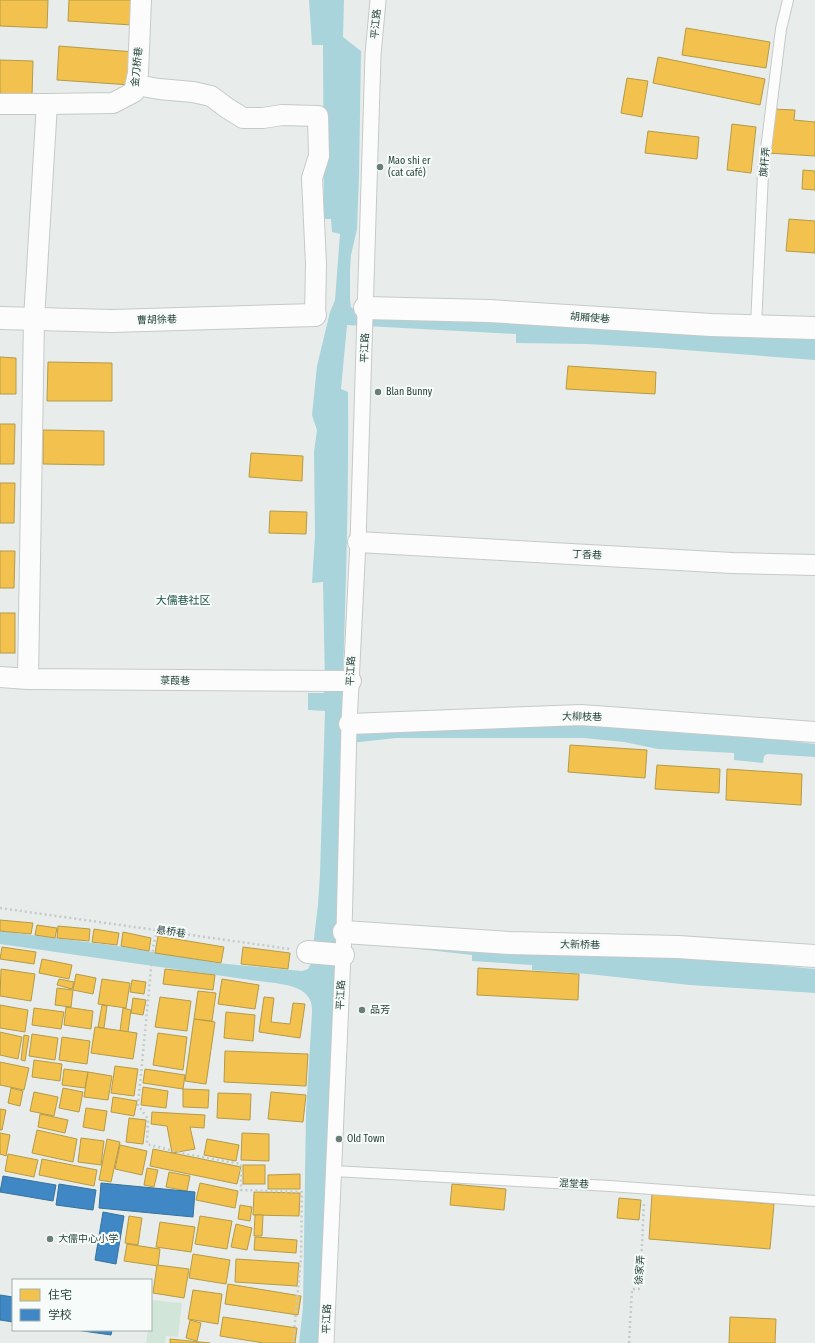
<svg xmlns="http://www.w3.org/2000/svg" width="815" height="1343" viewBox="0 0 815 1343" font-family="'Fira Sans Condensed','Noto Sans SC',sans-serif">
  <rect width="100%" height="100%" fill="#e8edeb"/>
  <!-- green -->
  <path fill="#d1e6d8" d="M151,1300L182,1303L178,1337L166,1336L165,1343H146L148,1330H151Z"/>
  <!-- water -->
  <path fill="#a9d4db" d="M309,0H344L343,37L361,51L359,177L357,229L351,255L350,269V300L351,307L355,311L815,337V360L658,348L587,344L516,343V334L347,325L341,389L348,392C349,505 345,619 341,732L605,723L680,733L764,738L815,744V757L767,754L764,756L763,763L734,760V753L658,749L624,742L584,738H396L342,744L337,936L730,961L815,969V993L690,985L588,974L532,970V965L472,961V955L410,948L391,944L337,942L325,1179L319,1343H299L303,1307L306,1112L312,1013C312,1009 312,1004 310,1000C304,984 273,983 258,981L0,944V931L118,946L217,963L302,971L308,969L311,963L318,905L320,874L325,711L308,710V693H324L325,684L323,582L312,583L315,536L314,452L317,430L312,415L317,366L330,312L335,300L340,234L332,232L331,219H324L323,45H312Z"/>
  <!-- homes -->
  <g fill="#f2c14e" stroke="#b49b48">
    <path d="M0,0H48L47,28L0,26Z"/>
    <path d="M69,0H134L132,25L68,21Z"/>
    <path d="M686,28L770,42L766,68L682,55Z"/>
    <path d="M59,46L134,52L131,85L57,80Z"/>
    <path d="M658,57L765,79L760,105L653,83Z"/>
    <path d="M0,60L33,61L32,95L0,94Z"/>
    <path d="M627,78L648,81L642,117L621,113Z"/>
    <path d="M773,109L795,110L794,120L815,122V156L767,153Z"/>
    <path d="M732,124L756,127L751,173L727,170Z"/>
    <path d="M648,131L699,137L697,159L645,153Z"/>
    <path d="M803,170L815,171V190L802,189Z"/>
    <path d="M789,219L815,221V253L786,251Z"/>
    <path d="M0,357L16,358V394H0Z"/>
    <path d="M48,362L112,363V401H47Z"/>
    <path d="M568,366L656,372L655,394L566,389Z"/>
    <path d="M0,424H15L14,464H0Z"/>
    <path d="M43,430L104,431V465L43,464Z"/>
    <path d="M251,453L303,456L302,481L249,477Z"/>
    <path d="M0,483H15L14,523H0Z"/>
    <path d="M270,511L307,512L306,534L269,533Z"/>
    <path d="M0,551H15L14,588H0Z"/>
    <rect x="0" y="613" width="15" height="40"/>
    <path d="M570,745L647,750L645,778L568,772Z"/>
    <path d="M657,765L720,769L719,793L655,789Z"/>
    <path d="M727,769L802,774L801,805L726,800Z"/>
    <path d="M0,920L33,923L31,934L0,931Z"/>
    <path d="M37,925L57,928L55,938L35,935Z"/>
    <path d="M58,926L90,929L89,941L57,938Z"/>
    <path d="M94,929L119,933L117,945L92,942Z"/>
    <path d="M123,932L151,938L149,951L121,946Z"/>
    <path d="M158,936L224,947L221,963L155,953Z"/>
    <path d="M2,947L36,952L34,964L0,959Z"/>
    <path d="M243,947L290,953L288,969L241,964Z"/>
    <path d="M42,959L72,965L69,979L39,973Z"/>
    <path d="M478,968L579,974L578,1000L477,995Z"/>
    <path d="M1,969L35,974L31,1001L0,996Z"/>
    <path d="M165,969L215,975L213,990L163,984Z"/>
    <path d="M76,974L96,978L93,994L73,990Z"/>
    <path d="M59,979L74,982L72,989L57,985Z"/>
    <path d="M102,979L130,983L126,1008L98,1004Z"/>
    <path d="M222,979L259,985L255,1009L218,1004Z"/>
    <path d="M132,980L146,982L144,994L130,992Z"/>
    <path d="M57,988L73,990L71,1007L55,1005Z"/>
    <path d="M198,991L216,993L212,1021L194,1019Z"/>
    <path d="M160,997L191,1001L187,1031L155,1027Z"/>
    <path d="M264,997L274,998L271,1022L290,1024L293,1003L305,1004L300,1038L259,1032Z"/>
    <path d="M133,998L146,1000L143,1015L131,1013Z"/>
    <path d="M0,1005L28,1010L25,1032L0,1028Z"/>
    <path d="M102,1005L107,1006L104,1028L98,1027Z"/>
    <path d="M66,1007L93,1011L91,1029L64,1025Z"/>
    <path d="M34,1008L64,1012L61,1029L32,1025Z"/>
    <path d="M123,1008L131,1010L128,1032L120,1031Z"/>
    <path d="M226,1012L255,1015L253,1041L224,1038Z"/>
    <path d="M194,1019L215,1022L206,1084L185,1081Z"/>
    <path d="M95,1027L137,1033L133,1059L91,1053Z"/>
    <path d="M0,1032L22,1037L18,1059L0,1055Z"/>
    <path d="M158,1033L187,1037L183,1070L153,1065Z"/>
    <path d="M32,1034L58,1038L55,1060L29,1056Z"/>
    <path d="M24,1035L29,1036L25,1061L21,1060Z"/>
    <path d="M62,1037L90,1041L87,1064L59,1060Z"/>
    <path d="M225,1051L308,1054L306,1086L224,1082Z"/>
    <path d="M34,1060L62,1064L60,1081L32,1077Z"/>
    <path d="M0,1062L29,1068L24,1090L0,1085Z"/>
    <path d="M115,1066L138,1069L134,1096L111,1093Z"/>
    <path d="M64,1069L88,1072L85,1088L62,1085Z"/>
    <path d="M145,1069L185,1075L183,1089L143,1083Z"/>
    <path d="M88,1072L112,1076L108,1100L84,1097Z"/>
    <path d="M143,1087L168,1091L166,1108L141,1105Z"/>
    <path d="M11,1088L23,1091L20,1106L8,1103Z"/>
    <path d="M63,1088L83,1092L79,1112L59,1108Z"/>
    <path d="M183,1089L209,1090L208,1108L183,1107Z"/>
    <path d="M34,1092L58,1097L54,1116L30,1111Z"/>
    <path d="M271,1092L306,1095L303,1122L268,1119Z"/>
    <path d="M218,1093L251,1094L250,1120L217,1118Z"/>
    <path d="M113,1097L137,1101L134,1116L111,1112Z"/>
    <path d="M86,1108L107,1111L104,1131L83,1127Z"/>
    <path d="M0,1109L6,1110L2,1130H0Z"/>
    <path d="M152,1112L205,1115L204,1128L190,1127L195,1149L172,1153L167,1126L151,1124Z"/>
    <path d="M40,1114L68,1120L65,1133L38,1127Z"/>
    <path d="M129,1118L146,1120L143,1144L126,1142Z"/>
    <path d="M37,1130L77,1139L73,1162L32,1153Z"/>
    <path d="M0,1133L10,1135L6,1156L0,1154Z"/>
    <path d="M242,1133L269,1134V1161L241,1160Z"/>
    <path d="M81,1138L104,1141L101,1165L78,1162Z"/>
    <path d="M107,1139L120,1142L111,1182L99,1180Z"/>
    <path d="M207,1139L239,1145L236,1161L204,1155Z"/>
    <path d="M120,1145L147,1151L142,1175L115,1169Z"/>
    <path d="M153,1149L241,1167L237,1184L150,1166Z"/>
    <path d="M8,1154L38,1160L34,1177L5,1171Z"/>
    <path d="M42,1159L97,1170L94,1186L39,1175Z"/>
    <rect x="243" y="1165" width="22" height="19"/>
    <path d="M147,1168L158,1170L154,1187L144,1185Z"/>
    <path d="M169,1172L190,1176L187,1191L166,1187Z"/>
    <path d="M300,1174V1189H268V1175Z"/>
    <path d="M200,1183L238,1191L235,1208L196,1200Z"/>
    <path d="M452,1184L506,1189L504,1210L450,1205Z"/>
    <path d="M254,1192L300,1193L299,1216L253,1215Z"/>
    <path d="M652,1194L774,1204L770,1249L649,1239Z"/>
    <path d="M619,1198L641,1200L639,1220L617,1218Z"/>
    <path d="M240,1205L252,1207L250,1221L238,1219Z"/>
    <path d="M255,1215H263L262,1236H254Z"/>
    <path d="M129,1216L142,1218L138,1245L125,1243Z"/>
    <path d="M200,1216L232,1221L227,1249L195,1244Z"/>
    <path d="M160,1222L195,1227L191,1252L156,1247Z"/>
    <path d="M236,1224L252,1228L247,1250L231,1247Z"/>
    <path d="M255,1237L297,1240L296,1253L254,1250Z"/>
    <path d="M127,1244L160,1249L158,1266L124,1261Z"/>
    <path d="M193,1254L230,1260L226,1284L189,1278Z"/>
    <path d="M236,1259L299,1263L297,1286L235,1282Z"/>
    <path d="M157,1265L189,1269L184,1298L153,1293Z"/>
    <path d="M228,1284L301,1296L298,1315L225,1304Z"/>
    <path d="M193,1290L222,1294L218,1324L188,1319Z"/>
    <path d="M223,1317L297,1328L295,1343H264L220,1336Z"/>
    <path d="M730,1317L776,1319L775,1343H729Z"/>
    <path d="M190,1320L201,1323L197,1341L186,1338Z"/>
    <path d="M170,1339L210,1343H170Z"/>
  </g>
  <!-- schools -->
  <g fill="#3f88c5" stroke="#37739b">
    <path d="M3,1176L56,1185L53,1201L0,1192Z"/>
    <path d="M101,1183L195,1192L193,1217L99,1208Z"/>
    <path d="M59,1184L96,1190L93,1210L56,1205Z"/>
    <path d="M103,1212L124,1216L116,1264L95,1260Z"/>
    <path d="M0,1295L13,1297V1322L0,1320Z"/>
    <path d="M76,1330H112L111,1335Z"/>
  </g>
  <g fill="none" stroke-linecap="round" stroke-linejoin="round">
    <!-- service casing -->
    <g stroke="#c5cac8" stroke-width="12">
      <g id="service">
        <path d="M756,326L763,173L781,29L788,0"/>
        <path d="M333,1171L610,1186L815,1201"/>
      </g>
    </g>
    <!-- pedestrian casing -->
    <g stroke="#c5cac8" stroke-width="17">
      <path id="pedestrian" d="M326,1343L344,932L349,724L358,542L373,55L378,0"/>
    </g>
    <!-- minor casing -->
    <g stroke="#c5cac8" stroke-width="22">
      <g id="minor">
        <path d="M136,85L159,89L193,92L211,96L227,108L243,118H263L282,115L318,116L319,156L312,178L316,264L315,315"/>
        <path d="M0,104H47L113,103L134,92L138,73L141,0"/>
        <path d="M358,542L732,563L815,565"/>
        <path d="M0,677L28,679L351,681"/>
        <path d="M28,679L34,319L47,104"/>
        <path d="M349,724L581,715L815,732"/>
      </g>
    </g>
    <!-- tertiary casing -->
    <g stroke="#c5cac8" stroke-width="24">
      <g id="tertiary">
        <path d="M365,308L489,311L711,325L815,328"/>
        <path d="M0,318L112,321L315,315"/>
        <path d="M344,932L510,943L678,947L815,956"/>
        <path d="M308,952L343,955"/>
      </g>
    </g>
    <!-- path -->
    <g stroke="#c3ccca" stroke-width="2.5" stroke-dasharray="2 3" stroke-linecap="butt">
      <path d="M334,307L347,308"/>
      <path d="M0,908L290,949"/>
      <path d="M157,930L153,948L138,1105L148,1119L147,1144L185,1154L241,1164V1190L302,1192L301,1258L293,1343"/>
      <path d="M629,1343L632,1289H640L644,1202"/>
    </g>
    <!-- service -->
    <use href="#service" stroke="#fcfcfc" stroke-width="10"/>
    <!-- pedestrian -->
    <use href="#pedestrian" stroke="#fcfcfc" stroke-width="15"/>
    <!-- minor -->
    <use href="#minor" stroke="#fcfcfc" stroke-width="20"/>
    <!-- tertiary -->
    <use href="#tertiary" stroke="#fcfcfc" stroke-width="22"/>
  </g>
  <!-- markers -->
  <g fill="#697e78" stroke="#f7fbf9" stroke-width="1.5">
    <circle cx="380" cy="167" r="4"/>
    <circle cx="378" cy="392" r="4"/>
    <circle cx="362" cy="1010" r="4"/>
    <circle cx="339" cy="1139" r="4"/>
    <circle cx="50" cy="1239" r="4"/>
  </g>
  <g text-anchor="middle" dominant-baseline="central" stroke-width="4" stroke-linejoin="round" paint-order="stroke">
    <!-- street labels -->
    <g font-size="10" fill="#24423a" stroke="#f7fbf9">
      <text transform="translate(376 24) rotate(-85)">平江路</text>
      <text transform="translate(137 67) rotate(-84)">金刀桥巷</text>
      <text transform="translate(765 162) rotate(-84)">旗杆弄</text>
      <text transform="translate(590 318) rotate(4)">胡厢使巷</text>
      <text transform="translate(157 320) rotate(-2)">曹胡徐巷</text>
      <text transform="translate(365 348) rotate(-88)">平江路</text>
      <text transform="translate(587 555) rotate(3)">丁香巷</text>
      <text transform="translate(351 671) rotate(-87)">平江路</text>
      <text transform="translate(175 681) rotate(1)">菉葭巷</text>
      <text transform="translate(582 717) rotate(1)">大柳枝巷</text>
      <text transform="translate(171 932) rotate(8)">悬桥巷</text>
      <text transform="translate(580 945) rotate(1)">大新桥巷</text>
      <text transform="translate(341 995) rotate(-87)">平江路</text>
      <text transform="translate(574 1184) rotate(3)">混堂巷</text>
      <text transform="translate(640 1270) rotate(-85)">徐家弄</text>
      <text transform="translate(327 1319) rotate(-88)">平江路</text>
    </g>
    <!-- poi labels -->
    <g font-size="10" fill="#24423a" stroke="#f7fbf9" text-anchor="start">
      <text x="388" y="161">Mao shi er<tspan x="388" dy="12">(cat café)</tspan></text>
      <text x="386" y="392">Blan Bunny</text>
      <text x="370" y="1010">品芳</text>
      <text x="347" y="1139">Old Town</text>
      <text x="58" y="1239">大儒中心小学</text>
    </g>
    <!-- neighbourhood labels -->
    <g font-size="11" fill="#1f5548" stroke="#f7fbf9">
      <text x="183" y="600">大儒巷社区</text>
    </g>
  </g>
  <!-- legend -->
  <rect x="12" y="1279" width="140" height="52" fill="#f7fbf9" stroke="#a3b1ad"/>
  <rect x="20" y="1289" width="20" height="12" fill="#f2c14e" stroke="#a3b1ad"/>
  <text x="48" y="1299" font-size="12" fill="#24423a">住宅</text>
  <rect x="20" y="1309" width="20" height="12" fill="#3f88c5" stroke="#a3b1ad"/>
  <text x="48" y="1319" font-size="12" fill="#24423a">学校</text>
</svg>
